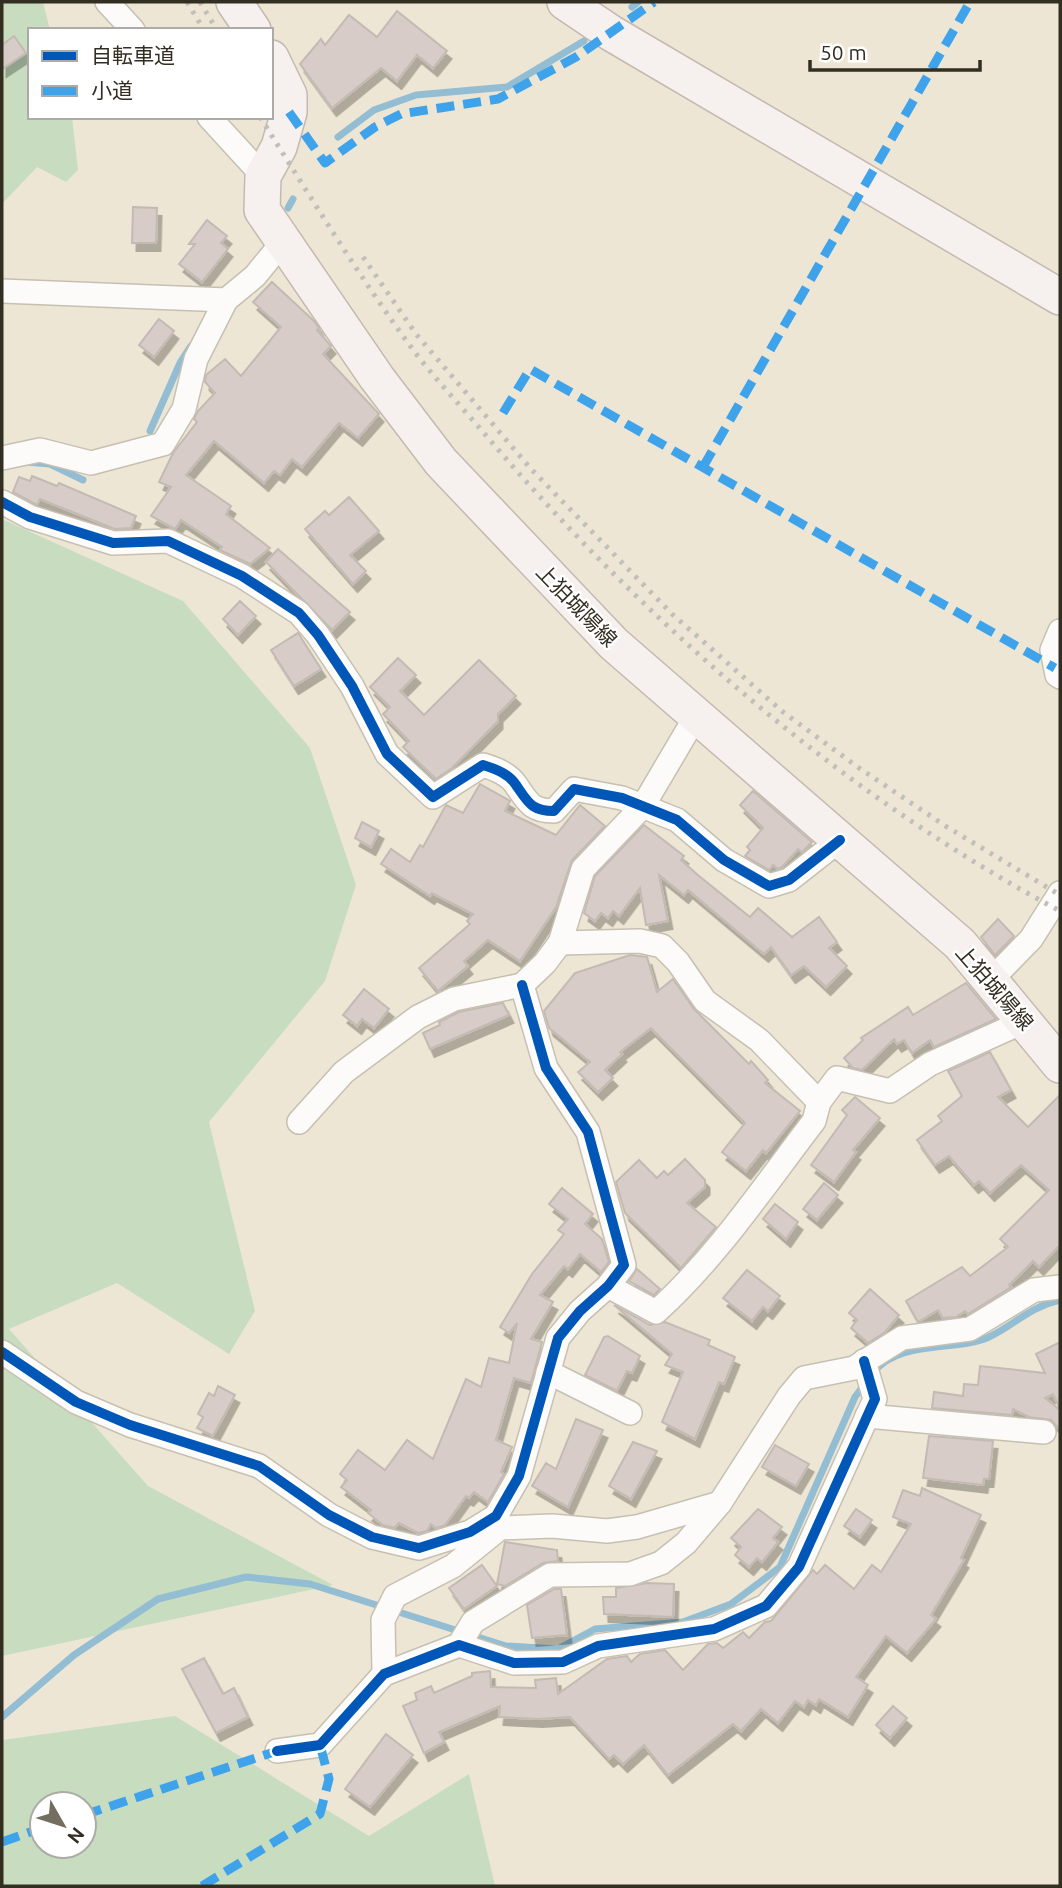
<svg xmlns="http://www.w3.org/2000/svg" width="1062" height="1888" viewBox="0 0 1062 1888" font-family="Ubuntu,'Noto Sans JP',sans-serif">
  <defs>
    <filter id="shadow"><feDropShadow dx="4.5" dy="8" stdDeviation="0" flood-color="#0004"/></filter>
  </defs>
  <rect width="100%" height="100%" fill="#eee6d4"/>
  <!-- green -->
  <g fill="#c8ddc0" fill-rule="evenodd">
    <path d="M2,2H43L50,30H30V117H72L78,170L66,182L37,167L2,204Z"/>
    <path d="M2,519L183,601L310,748L356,885L325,981L209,1122L255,1311L229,1354L117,1283L9,1329L148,1486L333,1585L2,1656Z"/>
    <path d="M175,1716L369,1836L469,1774L495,1886H2V1740ZM42,1804H84V1846H42Z"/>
  </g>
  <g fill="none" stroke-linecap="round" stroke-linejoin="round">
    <!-- stream -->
    <g stroke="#93bdd3" stroke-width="7">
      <path d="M632,7L638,2"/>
      <path d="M338,137L374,110L416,95L507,87L584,41"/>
      <path d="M288,208L293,199"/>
      <path d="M150,431L180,363L191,346"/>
      <path d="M27,462L50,464L83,480"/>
      <path d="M873,1373C899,1339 956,1352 989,1337C1016,1324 1029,1307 1060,1300"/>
      <path d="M2,1717L74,1655L158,1599L246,1577L310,1584L506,1646L558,1649L595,1629L683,1622L731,1604L780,1567L855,1397L866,1382"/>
    </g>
  </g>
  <!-- building -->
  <g fill="#d7ccc7" stroke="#c4bab4" stroke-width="2" filter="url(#shadow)">
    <path d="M397,11L447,51L433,68L417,55L397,81L381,68L332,108L300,64L321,39L325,45L349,15L377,37Z"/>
    <path d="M14,36L26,53L2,69V45Z"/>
    <path d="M133,207L157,208L156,243H132Z"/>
    <path d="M207,220L227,236L221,243L228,249L202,282L179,264L195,244H189Z"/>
    <path d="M272,282L314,321L319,328L317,330L331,346L323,354L379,414L358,438L339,423L302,467L292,459L280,475L274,471L264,483L214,441L186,475L231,506L226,514L270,548L250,564L220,550L222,547L181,520L175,529L151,516L171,487L159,482L173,453L197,422L194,419L198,411L215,393L205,382L206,375L225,359L241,376L281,327L253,302Z"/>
    <path d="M159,319L174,331L154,357L139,345Z"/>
    <path d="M32,476L57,486L59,483L136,516L131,528L115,529L40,499L37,505L13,492L19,477L30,481Z"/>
    <path d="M349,497L379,531L350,555L366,571L353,584L305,529L325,511L329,515Z"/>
    <path d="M278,549L350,612L332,630L266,562Z"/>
    <path d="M240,601L256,616L238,635L223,619Z"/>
    <path d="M298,633L321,669L294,686L271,650Z"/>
    <path d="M398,658L416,675L400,691L424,715L479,660L516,696L498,714V721L452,768L436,779L403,747L409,741L383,714L390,707L370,687Z"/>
    <path d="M480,784L510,801L505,811L556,835L580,805L605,826L572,860L556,907L520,961L488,940L464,961L468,966L438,991L419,968L470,924L467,921L473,914L432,893L430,896L381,864L391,849L410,862L420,845L423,847L446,805L463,813Z"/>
    <path d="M753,791L812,842L802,852L798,849L782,867L778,869L773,865L769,870L745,856L750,850L747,847L763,828L740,805Z"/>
    <path d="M362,822L379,831L371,847L355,838Z"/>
    <path d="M644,825L684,856L681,860L699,876L750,917L758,908L792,937L819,917L837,942L829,948L847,966L826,987L804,966L791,975L771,947L764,954L688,890L684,895L659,875L668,921L646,925L640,888L619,916L613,911L608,918L601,913L595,921L584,913L595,876Z"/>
    <path d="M998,919L1014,936L995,955L981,937Z"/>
    <path d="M630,955L647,957L657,992L673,979L694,1009L749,1064L751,1061L768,1080L765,1083L800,1111L766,1153L763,1150L746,1171L722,1152L745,1123L651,1028L620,1052L622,1054L605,1070L613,1078L598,1092L578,1072L590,1062L549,1028L544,1011L575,973Z"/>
    <path d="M966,983L996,1019L934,1047L930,1040L912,1053L904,1040L897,1044L894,1039L862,1070L853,1068L844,1058L863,1040L861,1038L908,1007L913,1015Z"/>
    <path d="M364,989L389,1009L374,1028L362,1019L357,1026L343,1015Z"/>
    <path d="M503,1003L509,1015L430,1049L423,1033L440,1025L439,1022L459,1012Z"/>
    <path d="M990,1052L1011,1090L998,1097L1028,1127L1060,1095V1245L1039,1267L1033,1261L1009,1285L1011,1287L968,1314L965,1311L956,1317L943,1318L938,1310L918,1322L906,1301L962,1267L970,1276L1008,1247L1000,1239L1049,1190L1021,1165L990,1193L979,1181L974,1185L949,1156L935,1165L917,1140L942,1121L938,1116L962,1096L948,1071Z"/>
    <path d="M855,1097L880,1118L853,1150L856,1152L834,1182L811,1165L847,1115L842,1110Z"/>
    <path d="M685,1159L705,1180V1187L687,1203L716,1227L681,1268L625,1213L616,1182L639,1160L657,1178L664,1171L668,1175Z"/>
    <path d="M824,1183L838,1195L817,1220L803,1209Z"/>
    <path d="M562,1188L593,1214L585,1224L602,1239L609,1262L601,1272L580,1254L568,1269L564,1266L540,1295L553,1302L531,1339L542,1342L531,1383L514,1378L496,1440L512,1447L501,1472L504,1474L488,1502L474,1492L469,1498L466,1496L445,1525L436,1528L431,1524L427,1531L418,1533L399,1523L394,1528L383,1525L368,1513L371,1510L341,1487L347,1480L340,1474L358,1450L385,1470L407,1440L433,1459L466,1379L481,1387L489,1358L509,1363L517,1323L509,1333L500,1327L532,1274L564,1234L558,1230L568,1219L549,1204Z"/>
    <path d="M775,1204L798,1222L786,1239L763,1219Z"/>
    <path d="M637,1269L660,1289L654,1295L629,1281Z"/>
    <path d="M747,1270L780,1296L768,1311L763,1307L752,1321L723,1298Z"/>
    <path d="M870,1289L899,1315L885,1332L868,1343L851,1328L857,1320L849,1313Z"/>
    <path d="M614,1305L650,1325L665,1322L710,1340L708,1345L735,1357L724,1384L719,1382L695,1439L662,1422L683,1372L665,1365L672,1354Z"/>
    <path d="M608,1336L640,1356L632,1373L627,1371L617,1391L585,1375L604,1337Z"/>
    <path d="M1060,1342V1409L1053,1394L1045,1398L1060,1410V1430L1051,1420L1029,1417L1013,1409L1012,1415L932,1408L934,1392L963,1396L964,1384L978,1385L980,1366L1045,1373L1036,1354Z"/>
    <path d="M218,1386L235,1395L213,1436L197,1428L203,1417L198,1414L209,1393L214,1396Z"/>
    <path d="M576,1419L603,1430L568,1507L532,1486L546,1463L556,1469Z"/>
    <path d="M929,1436L993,1441L989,1479H984L983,1485L923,1478Z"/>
    <path d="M633,1442L657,1451L631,1499L609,1486Z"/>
    <path d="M775,1445L809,1464L796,1486L762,1467Z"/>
    <path d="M922,1488L981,1515L961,1558L964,1560L931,1615L936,1619L907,1653L886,1636L856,1677L868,1685L848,1717L819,1699L816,1705L808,1700L804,1707L795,1701L778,1723L761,1709L741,1731L733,1724L668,1775L644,1745L623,1764L614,1755L609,1759L570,1717L538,1719L499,1717L500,1706L439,1732L444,1742L424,1753L403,1706L417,1700L415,1693L431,1686L434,1693L472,1676V1673L490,1671L491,1687L536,1688L535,1680L556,1678L558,1694L607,1659L627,1656L631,1662L640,1654L665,1650L683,1670L708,1644L717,1643L723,1648L743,1632L749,1638L765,1622L771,1621L813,1570L817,1574L825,1565L854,1589L872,1565L881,1572L911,1524L893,1517L903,1490L920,1496Z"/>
    <path d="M758,1509L782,1527L773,1538L778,1542L762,1562L757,1558L749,1567L735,1555L741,1547L731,1538Z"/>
    <path d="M856,1509L872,1520L860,1537L844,1526Z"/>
    <path d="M505,1542L557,1550L558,1561L543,1563L505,1586L497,1584Z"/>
    <path d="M482,1565L497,1586L464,1609L449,1588Z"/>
    <path d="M647,1583L674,1584L673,1617L604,1614L603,1597H616V1588Z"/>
    <path d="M554,1589H561L567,1635L532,1638L527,1605Z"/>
    <path d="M204,1658L223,1694L234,1688L248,1717L216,1733L182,1669Z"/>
    <path d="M893,1706L907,1718L890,1738L876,1725Z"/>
    <path d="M386,1734L413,1755L370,1807L345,1789Z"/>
  </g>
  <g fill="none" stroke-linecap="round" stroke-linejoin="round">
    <!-- street casing -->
    <g stroke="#c6c0b2" stroke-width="26">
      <g id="street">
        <path d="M107,2L133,30"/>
        <path d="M209,117L263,176"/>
        <path d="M2,291L226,300L255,276L282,243"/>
        <path d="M2,458L40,450L91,463L163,444L184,409L196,359L226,300"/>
        <path d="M2,502L30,517L113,543L168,541L242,576L299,613L318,635L352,686L387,754L433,797L483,765C496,769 509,774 516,785C528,802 531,811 554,811L574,789L622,798L677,820L724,860L769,886L789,880L840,840"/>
        <path d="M1060,631L1052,650L1057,675L1060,677"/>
        <path d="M560,943L640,941L662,946L678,962L705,1001L759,1040L819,1102"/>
        <path d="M991,980L1031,939L1060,893"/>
        <path d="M299,1122L344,1072L418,1017L454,999L522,985L545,963L560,943L583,869L643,806L696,716"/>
        <path d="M608,1286L656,1312C717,1257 764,1186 814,1121L819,1102L837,1078L890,1091L930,1064L1025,1021"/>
        <path d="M2,1352L76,1402L130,1425L259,1466L329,1515L372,1537L419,1548L470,1532L496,1516L519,1476L558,1338L580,1311L608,1286L624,1265L588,1132L546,1068L522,985"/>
        <path d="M548,1372L630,1413"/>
        <path d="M867,1416L1044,1432"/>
        <path d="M459,1645L473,1622L550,1575L630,1574L661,1563L686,1543L720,1503L789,1396L804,1378L854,1368L902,1338L970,1329L1034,1290L1060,1287"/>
        <path d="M384,1674L383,1620L395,1596L453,1566L500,1528L552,1526L607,1531L637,1527L720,1503"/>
        <path d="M277,1751L320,1745L384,1674L459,1645L514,1663L563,1662L598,1646L714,1629L766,1606L799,1567L875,1399L864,1361"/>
      </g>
    </g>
    <!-- primary casing -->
    <g stroke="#c4b9b0" stroke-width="38">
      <g id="primary">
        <path d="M234,2L253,30"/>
        <path d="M565,2L611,33L1060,297"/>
        <path d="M271,58L289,95V112L279,147L263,176L262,210L377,378L441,462L614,644L960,944L1060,1065"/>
      </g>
    </g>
    <!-- street -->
    <use href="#street" stroke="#fcfbf9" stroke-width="23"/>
    <!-- primary -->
    <use href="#primary" stroke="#f6f1ee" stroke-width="35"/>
    <!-- rail -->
    <g stroke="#c1bfba" stroke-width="5" stroke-dasharray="3.5 7" stroke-linecap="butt">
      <path d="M187,2L204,30"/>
      <path d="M200,2L217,30"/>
      <path d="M260,117C308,193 355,270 408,343C432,376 462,407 489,439C647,624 844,796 1060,911"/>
      <path d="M363,257L416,334L531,469L672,614L783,712L859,768L947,827L1060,895"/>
    </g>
    <!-- quiet -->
    <g stroke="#3ea3ea" stroke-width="9" stroke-dasharray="18 9" stroke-linecap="butt">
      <path d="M289,112L325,163L375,127L401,114L498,99L576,57L654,2"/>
      <path d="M503,413L530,369L1055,668"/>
      <path d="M703,467L970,2"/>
      <path d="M84,1815L277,1751"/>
      <path d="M2,1842L42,1828"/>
      <path d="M202,1886L320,1814L329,1779L320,1745"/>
    </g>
    <!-- cycleway casing -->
    <g stroke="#fff" stroke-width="15">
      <g id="cycleway">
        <path d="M2,502L30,517L113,543L168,541L242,576L299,613L318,635L352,686L387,754L433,797L483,765C496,769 509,774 516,785C528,802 531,811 554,811L574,789L622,798L677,820L724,860L769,886L789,880L840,840"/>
        <path d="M2,1352L76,1402L130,1425L259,1466L329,1515L372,1537L419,1548L470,1532L496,1516L519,1476L558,1338L580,1311L608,1286L624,1265L588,1132L546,1068L522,985"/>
        <path d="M277,1751L320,1745L384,1674L459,1645L514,1663L563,1662L598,1646L714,1629L766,1606L799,1567L875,1399L864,1361"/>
      </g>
    </g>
    <!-- cycleway -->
    <use href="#cycleway" stroke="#0057b8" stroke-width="10"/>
  </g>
  <g text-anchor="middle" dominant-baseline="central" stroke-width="5" stroke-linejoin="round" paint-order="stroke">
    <!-- street labels -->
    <g font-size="21" fill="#332e22" stroke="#fff">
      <text transform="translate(577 605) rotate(46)">上狛城陽線</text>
      <text transform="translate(995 987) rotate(49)">上狛城陽線</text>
    </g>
  </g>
  <!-- border -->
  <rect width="1062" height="1888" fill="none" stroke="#332e22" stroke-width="7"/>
  <!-- legend -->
  <rect x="28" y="28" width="245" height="91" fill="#ffffff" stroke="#adaba7" stroke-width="2"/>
  <rect x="42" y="51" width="35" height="10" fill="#0057b8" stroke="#adaba7" stroke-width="2"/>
  <text x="91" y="63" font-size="21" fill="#332e22">自転車道</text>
  <rect x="42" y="86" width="35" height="10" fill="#3ea3ea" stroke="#adaba7" stroke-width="2"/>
  <text x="91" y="98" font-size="21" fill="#332e22">小道</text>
  <!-- north arrow -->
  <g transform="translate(63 1825) rotate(129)"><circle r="33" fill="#ffffff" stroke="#adaba7" stroke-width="2"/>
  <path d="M0-5L12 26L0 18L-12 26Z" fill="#746e60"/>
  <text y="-10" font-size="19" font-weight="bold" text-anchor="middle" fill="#332e22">N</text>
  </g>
  <!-- scale -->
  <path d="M810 60v10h170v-10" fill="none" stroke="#332e22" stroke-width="3.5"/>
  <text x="820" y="60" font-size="21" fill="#332e22" stroke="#ffffff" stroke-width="5" paint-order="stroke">50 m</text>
</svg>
